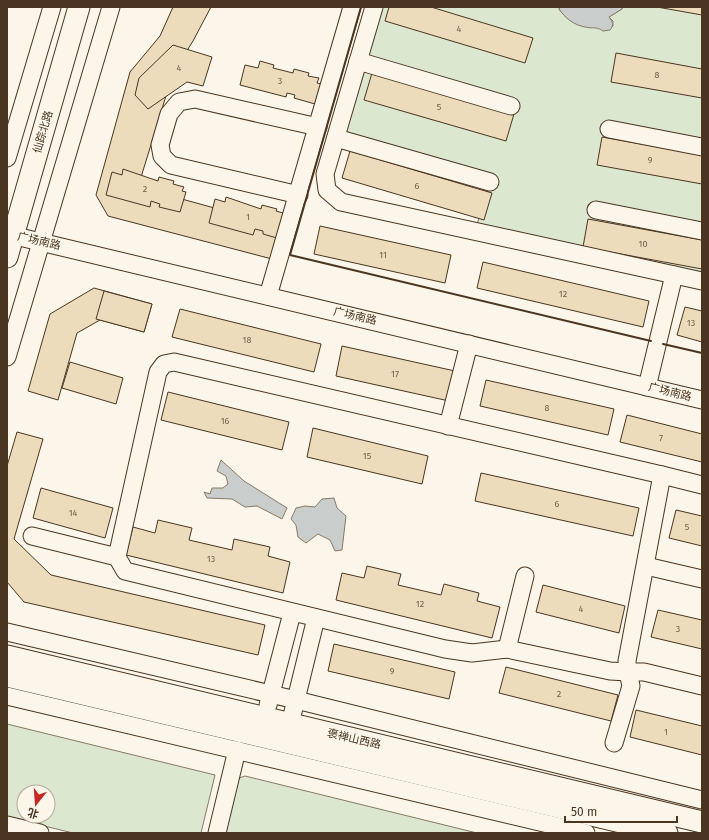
<svg xmlns="http://www.w3.org/2000/svg" width="709" height="840" viewBox="0 0 709 840" font-family="'Fira Sans','Noto Sans SC',sans-serif">
  <rect width="100%" height="100%" fill="#fbf6e9"/>
  <!-- green -->
  <g fill="#dce7d0" stroke="#887966" fill-rule="evenodd">
    <path d="M380,7H560L559,9C573,29 591,27 613,26V21L609,17L622,9L623,7H702V274L477,224L493,177L345,132Z"/>
    <path d="M7,724L215,775L201,833H73L7,817ZM24,792H48V816H24Z"/>
    <path d="M245,776L477,833H223L236,779Z"/>
  </g>
  <!-- water -->
  <g fill="#c9cecd" stroke="#887966">
    <path d="M560,7H623L622,9L609,17C613,22 614,25 610,30L603,31C596,26 593,29 585,27C574,25 565,18 559,9Z"/>
    <path d="M221,460L244,481L287,508L282,519L257,506L245,507L232,499L207,498L204,492L210,494L212,488H223L228,484L226,476L217,471Z"/>
    <path d="M334,498L337,508L346,516L342,550L335,551L330,540L318,534L306,543L298,537L296,525L291,519L296,508L305,506L315,507L322,499Z"/>
  </g>
  <!-- building -->
  <g fill="#ecdcbc" stroke="#4a3520">
    <path d="M173,7H211L193,41L173,73L138,187L280,226L272,259L108,216L96,195L130,72L160,36Z"/>
    <path d="M389,7H431L533,38L525,63L385,21Z"/>
    <path d="M657,7H702V15Z"/>
    <path d="M173,45L212,57L203,86L187,82L148,109L135,95L139,78Z"/>
    <path d="M616,53L702,69V98L611,82Z"/>
    <path d="M260,61L274,65L273,68L293,73L294,69L309,73L308,76L319,78L317,83L321,84L315,104L294,98L295,95L287,93L286,97L240,85L245,65L258,68Z"/>
    <path d="M372,73L514,114L506,141L364,100Z"/>
    <path d="M602,137L702,155V184L597,165Z"/>
    <path d="M350,151L492,193L484,220L342,178Z"/>
    <path d="M123,169L158,181L159,177L174,181L173,184L184,187L182,191L186,192L180,212L159,207L160,204L151,201L150,207L106,195L112,172L122,175Z"/>
    <path d="M226,197L261,209L262,205L277,209L276,211L287,214L284,240L263,234V231L255,229L253,235L209,223L215,199L225,202Z"/>
    <path d="M588,219L702,240V269L583,247Z"/>
    <path d="M320,226L451,255L445,283L314,254Z"/>
    <path d="M483,262L649,301L643,327L477,288Z"/>
    <path d="M94,288L152,304L144,332L100,320L77,333L58,400L28,391L50,314Z"/>
    <path d="M104,291L152,304L144,332L96,319Z"/>
    <path d="M685,307L702,311V342L677,335Z"/>
    <path d="M180,309L321,344L314,372L172,337Z"/>
    <path d="M342,346L455,371L449,401L336,376Z"/>
    <path d="M70,362L123,378L116,404L62,388Z"/>
    <path d="M486,380L614,409L608,435L480,406Z"/>
    <path d="M168,392L289,422L282,450L161,420Z"/>
    <path d="M627,415L702,434V462L620,442Z"/>
    <path d="M313,428L428,456L422,484L307,457Z"/>
    <path d="M17,432L43,439L14,539L51,575L265,625L258,655L24,602L7,582V466Z"/>
    <path d="M481,473L639,508L633,536L475,501Z"/>
    <path d="M41,488L113,508L105,538L33,518Z"/>
    <path d="M676,510L702,516V546L669,538Z"/>
    <path d="M158,520L192,528L189,540L232,550L234,539L270,547L268,556L290,562L283,593L126,555L133,527L155,533Z"/>
    <path d="M367,566L401,574L398,585L441,595L444,584L479,593L477,601L500,607L492,638L336,600L342,573L364,578Z"/>
    <path d="M543,585L625,606L619,633L536,612Z"/>
    <path d="M658,610L702,620V649L651,637Z"/>
    <path d="M334,644L455,672L449,699L328,671Z"/>
    <path d="M506,667L618,695L611,721L499,693Z"/>
    <path d="M636,710L702,726V755L630,737Z"/>
  </g>
  <g fill="none" stroke-linecap="round" stroke-linejoin="round">
    <!-- minor casing -->
    <g stroke="#4a3520" stroke-width="19">
      <g id="minor">
        <path d="M374,7L325,174L327,190L341,202L702,281"/>
        <path d="M358,61L511,106"/>
        <path d="M609,129L702,147"/>
        <path d="M336,138L490,182"/>
        <path d="M7,158L52,7"/>
        <path d="M299,195L171,165L162,156L160,145L169,114L179,102L195,99L318,127"/>
        <path d="M596,210L702,231"/>
        <path d="M7,234L702,400"/>
        <path d="M268,296L352,7"/>
        <path d="M7,357L111,7"/>
        <path d="M174,362L662,475L627,661L628,672L610,671L507,649L472,653L445,649L125,571L117,557L158,372L164,364Z"/>
        <path d="M647,387L674,275"/>
        <path d="M448,426L469,344"/>
        <path d="M662,475L702,485"/>
        <path d="M32,536L117,557"/>
        <path d="M646,566L702,579"/>
        <path d="M7,632L296,700L702,800"/>
        <path d="M507,649L525,576"/>
        <path d="M7,696L586,833"/>
        <path d="M268,705L292,613"/>
        <path d="M290,724L316,618"/>
        <path d="M614,743L631,686L628,672H644L702,686"/>
        <path d="M7,825L40,833"/>
        <path d="M217,833L237,750"/>
      </g>
    </g>
    <!-- major casing -->
    <g stroke="#4a3520" stroke-width="23">
      <g id="major">
        <path d="M7,257L79,7"/>
        <path d="M7,656L702,822"/>
        <path d="M7,676L667,833"/>
      </g>
    </g>
    <!-- minor -->
    <use href="#minor" stroke="#fbf6e9" stroke-width="17"/>
    <!-- major -->
    <use href="#major" stroke="#fbf6e9" stroke-width="21"/>
    <!-- wall -->
    <g stroke="#4a3520" stroke-width="2">
      <path d="M361,7L290,255L651,341"/>
      <path d="M663,344L702,353"/>
    </g>
  </g>
  <g text-anchor="middle" dominant-baseline="central" stroke-width="3" stroke-linejoin="round" paint-order="stroke">
    <!-- number labels -->
    <g font-size="9" fill="#725f47">
      <text x="459" y="29">4</text>
      <text x="179" y="68">4</text>
      <text x="657" y="75">8</text>
      <text x="280" y="81">3</text>
      <text x="439" y="107">5</text>
      <text x="650" y="160">9</text>
      <text x="417" y="186">6</text>
      <text x="145" y="189">2</text>
      <text x="248" y="217">1</text>
      <text x="643" y="244">10</text>
      <text x="383" y="255">11</text>
      <text x="563" y="294">12</text>
      <text x="691" y="323">13</text>
      <text x="247" y="340">18</text>
      <text x="395" y="374">17</text>
      <text x="547" y="408">8</text>
      <text x="225" y="421">16</text>
      <text x="661" y="438">7</text>
      <text x="367" y="456">15</text>
      <text x="557" y="504">6</text>
      <text x="73" y="513">14</text>
      <text x="687" y="527">5</text>
      <text x="211" y="559">13</text>
      <text x="420" y="604">12</text>
      <text x="581" y="609">4</text>
      <text x="678" y="629">3</text>
      <text x="392" y="671">9</text>
      <text x="559" y="694">2</text>
      <text x="666" y="732">1</text>
    </g>
    <!-- street labels -->
    <g font-size="11" fill="#4a3520" stroke="#fbf6e9">
      <text transform="translate(43 132) rotate(-74)">仙踪北路</text>
      <text transform="translate(39 241) rotate(13)">广场南路</text>
      <text transform="translate(355 316) rotate(13)">广场南路</text>
      <text transform="translate(670 392) rotate(14)">广场南路</text>
      <text transform="translate(354 739) rotate(13)">褒禅山西路</text>
    </g>
  </g>
  <!-- border -->
  <rect width="709" height="840" fill="none" stroke="#4a3520" stroke-width="16"/>
  <!-- north arrow -->
  <g transform="translate(36 804) rotate(197)"><circle r="19" fill="#fbf6e9" stroke="#b4a999"/>
  <path d="M0-3L7 15L0 10L-7 15Z" fill="#c62828"/>
  <text y="-6" font-size="11" font-weight="bold" text-anchor="middle" fill="#4a3520">北</text>
  </g>
  <!-- scale -->
  <path d="M565 816v6h112v-6" fill="none" stroke="#4a3520" stroke-width="2"/>
  <text x="571" y="816" font-size="12" fill="#4a3520" stroke="#fbf6e9" stroke-width="3" paint-order="stroke">50 m</text>
</svg>
